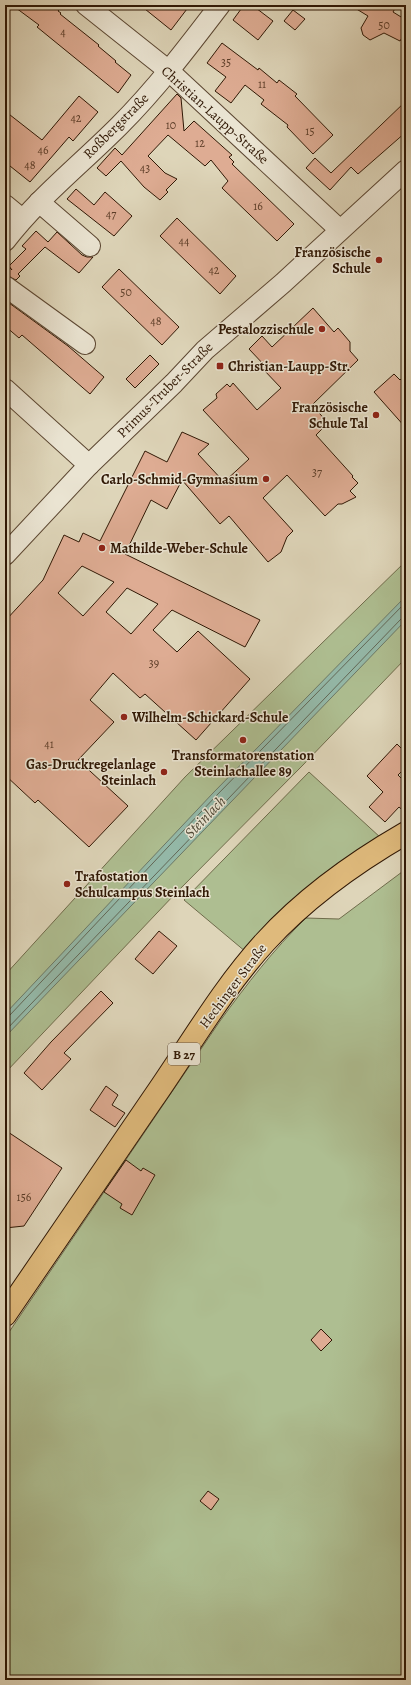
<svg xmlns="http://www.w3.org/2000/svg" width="411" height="1685" viewBox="0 0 411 1685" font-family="Alegreya,serif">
  <rect width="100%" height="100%" fill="#ded5b9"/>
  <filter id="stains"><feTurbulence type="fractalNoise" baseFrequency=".005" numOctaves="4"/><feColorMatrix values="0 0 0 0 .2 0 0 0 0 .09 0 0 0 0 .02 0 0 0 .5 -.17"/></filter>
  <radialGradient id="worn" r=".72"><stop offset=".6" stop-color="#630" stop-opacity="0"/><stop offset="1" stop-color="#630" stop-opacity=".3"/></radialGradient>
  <!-- green -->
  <g fill="#aebe91" stroke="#6f6b4b">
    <path d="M406,561V658L302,766L175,894L5,1073V975L185,777Z"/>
    <path d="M309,772L381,838L246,952L184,900Z"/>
    <path d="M406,869V1680H5V1338L220,1021C247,984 273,950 306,918L339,919Z"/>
  </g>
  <!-- water -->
  <path fill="#94b9a9" stroke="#6c7967" d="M406,596V620L5,1037V1014L213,793Z"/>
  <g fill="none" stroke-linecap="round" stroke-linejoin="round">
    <!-- shore -->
    <g stroke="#626857" stroke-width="1">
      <path d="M5,1017L10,1015L216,796L406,602"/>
      <path d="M5,1031L401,619L406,618"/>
    </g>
  </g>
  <!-- building -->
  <g fill="#deac93" stroke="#301805" fill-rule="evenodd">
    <path d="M12,5H63L58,11L61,13L60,14L99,45L98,46L116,61L115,62L131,75L118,93L37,27L39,25Z"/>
    <path d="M140,5H190L171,30Z"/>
    <path d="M244,5H252L273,21L258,40L233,20Z"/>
    <path d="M350,5H397L393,12L406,20V31L400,41L384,33L370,40L363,35L361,28L368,16Z"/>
    <path d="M293,10L305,19L295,30L284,21Z"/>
    <path d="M222,43L258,70L259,68L277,83L279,80L297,94L295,96L333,135L313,154L287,127L288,125L261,104L264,100L245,85L231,103L215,91L226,77L207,63Z"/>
    <path d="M177,94L181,98L184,131L194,121L232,155L229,157L234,162L232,164L294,224L277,241L222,188L228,181L211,160L205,166L168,135L148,156L165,173L177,179L166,190L168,192L160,200L144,187L121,161L106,176L97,168L115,148L122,155Z"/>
    <path d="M79,96L98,112L73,141L69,137L30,182L5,162V111L42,140Z"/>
    <path d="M406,101V132L358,174L351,167L330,190L306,168L315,158L331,173Z"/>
    <path d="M76,189L94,205L105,192L132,216L114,236L67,199Z"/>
    <path d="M177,218L236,276L220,294L160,236Z"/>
    <path d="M36,231L48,242L57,232L82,255L87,257H93L79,273L45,247L18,274L20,276L16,280L5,275L10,268L12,270L9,266L26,249L22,246Z"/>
    <path d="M119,269L179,327L162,345L102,287Z"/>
    <path d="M5,300L68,346L104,377L90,394L22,335L19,338L5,326Z"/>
    <path d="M313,308L334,332L338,328L350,342V351L358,360L312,405L328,423L316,435L353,476L352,477L358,483L350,491L356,497L342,504H338L325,516L287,475L263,498L293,531L287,537L281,552L268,562L229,516L220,524L182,480L167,509L151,500L125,554L260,620L245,647L172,610L153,630L177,652L198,631L250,679L196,740L145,694L140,698L113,673L90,700L114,722L78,760L128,806L89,847L38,800L35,803L5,775V621L43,580L64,535L79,542L83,533L100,541L145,451L167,462L182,432L209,444L198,454L224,482L249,459L203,410L217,398L216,394L227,384L230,387L233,383L257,410L281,388L263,369L266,367L249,349L262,336L272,347ZM82,566L114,582L83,616L58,593ZM127,588L158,604L131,634L106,612Z"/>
    <path d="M150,355L159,364L135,388L126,379Z"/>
    <path d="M394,374L400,380L406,374V428L374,392Z"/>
    <path d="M397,744L406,753V767L398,775L406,783V813L399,807L385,822L369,807L383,792L367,776Z"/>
    <path d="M159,931L177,946L153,974L135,959Z"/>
    <path d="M101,991L113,1003L64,1053L71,1059L42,1090L24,1073L51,1042Z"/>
    <path d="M106,1086L118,1095L112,1105L125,1113L115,1127L90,1110Z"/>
    <path d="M5,1130L62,1168L24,1226L5,1228Z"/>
    <path d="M126,1160L141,1171L143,1168L155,1175L132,1215L120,1208L122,1204L104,1192Z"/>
    <path d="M321,1329L332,1340L321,1351L311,1340Z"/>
    <path d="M208,1491L219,1499L211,1510L200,1501Z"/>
  </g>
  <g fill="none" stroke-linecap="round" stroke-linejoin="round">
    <!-- minor casing -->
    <g stroke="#5c4732" stroke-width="22">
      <g id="minor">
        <path d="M86,5L169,71L340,230"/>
        <path d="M39,202L90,246"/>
        <path d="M5,205L22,219"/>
        <path d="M5,241C38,198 80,165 119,126C156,89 188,47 220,5"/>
        <path d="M5,286L85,344"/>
        <path d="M5,389L89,465"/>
        <path d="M5,555L89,465L174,383L205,350L283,283L406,170"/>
      </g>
    </g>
    <!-- major casing -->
    <g stroke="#301805" stroke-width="24">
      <path id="major" d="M5,1315C54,1244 103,1171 152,1100C189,1047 222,989 265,942C306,897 354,863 406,833"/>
    </g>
    <!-- minor -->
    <use href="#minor" stroke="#eae4d2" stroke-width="20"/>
    <!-- major -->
    <use href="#major" stroke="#dfba7c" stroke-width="22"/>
  </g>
  <!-- markers -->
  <g fill="#8f2418" stroke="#eae4d2" stroke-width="1.5">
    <circle cx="379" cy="260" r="4"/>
    <circle cx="322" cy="329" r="4"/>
    <rect x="216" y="362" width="8" height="8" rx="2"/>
    <circle cx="376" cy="415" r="4"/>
    <circle cx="266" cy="479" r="4"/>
    <circle cx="102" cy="548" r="4"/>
    <circle cx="124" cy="717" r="4"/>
    <circle cx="243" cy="740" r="4"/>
    <circle cx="164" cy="772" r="4"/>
    <circle cx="67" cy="884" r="4"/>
  </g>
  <g text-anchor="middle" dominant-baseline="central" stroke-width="3" stroke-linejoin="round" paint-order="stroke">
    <!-- number labels -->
    <g font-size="12" fill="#5c3d28">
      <text x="384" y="25">50</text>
      <text x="63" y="32">4</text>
      <text x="226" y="62">35</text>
      <text x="262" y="84">11</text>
      <text x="76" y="118">42</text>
      <text x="171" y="125">10</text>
      <text x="310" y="131">15</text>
      <text x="200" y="143">12</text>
      <text x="43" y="150">46</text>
      <text x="30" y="165">48</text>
      <text x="145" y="168">43</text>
      <text x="258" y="206">16</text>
      <text x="111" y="214">47</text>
      <text x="184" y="241">44</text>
      <text x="214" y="270">42</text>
      <text x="126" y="292">50</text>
      <text x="156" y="321">48</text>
      <text x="317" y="472">37</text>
      <text x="154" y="663">39</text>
      <text x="49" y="744">41</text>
      <text x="24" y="1197">156</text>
    </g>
    <!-- shield labels -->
    <rect fill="#eae4d2" stroke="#685542" stroke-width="1" x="168" y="1043" width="32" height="22" rx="3"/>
    <g font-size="13" font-weight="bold" fill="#301805">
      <text x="184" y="1054">B 27</text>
    </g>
    <!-- street labels -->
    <g font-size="14" fill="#301805" stroke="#eae4d2">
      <text transform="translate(215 115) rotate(42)">Christian-Laupp-Straße</text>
      <text transform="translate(116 126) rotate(-45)">Roßbergstraße</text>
      <text transform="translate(165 390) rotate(-45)">Primus-Truber-Straße</text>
      <text transform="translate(233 986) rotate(-53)">Hechinger Straße</text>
    </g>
    <!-- poi labels -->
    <g font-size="14" font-weight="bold" fill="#301805" stroke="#eae4d2" text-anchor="end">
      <text x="371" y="252">Französische<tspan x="371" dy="16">Schule</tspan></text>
      <text x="314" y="329">Pestalozzischule</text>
      <text x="228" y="366" text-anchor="start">Christian-Laupp-Str.</text>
      <text x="368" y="407">Französische<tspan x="368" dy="16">Schule Tal</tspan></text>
      <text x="258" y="479">Carlo-Schmid-Gymnasium</text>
      <text x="110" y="548" text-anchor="start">Mathilde-Weber-Schule</text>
      <text x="132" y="717" text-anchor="start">Wilhelm-Schickard-Schule</text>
      <text x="243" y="755" text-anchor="middle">Transformatorenstation<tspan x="243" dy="16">Steinlachallee 89</tspan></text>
      <text x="156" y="764">Gas-Druckregelanlage<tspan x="156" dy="16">Steinlach</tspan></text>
      <text x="75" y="876" text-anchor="start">Trafostation<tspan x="75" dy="16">Schulcampus Steinlach</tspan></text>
    </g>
    <!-- water labels -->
    <g font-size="15" font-style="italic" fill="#4e4836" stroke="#eae4d2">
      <text transform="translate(205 817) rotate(-46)">Steinlach</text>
    </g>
  </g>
  <!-- margin -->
  <rect width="411" height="1685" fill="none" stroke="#ded5b9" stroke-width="20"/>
  <rect x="6" y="6" width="399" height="1673" fill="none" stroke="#301805" stroke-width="2"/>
  <rect x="10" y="10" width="391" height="1665" fill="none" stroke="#301805"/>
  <rect width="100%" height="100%" filter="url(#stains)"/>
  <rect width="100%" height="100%" fill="url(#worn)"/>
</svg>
